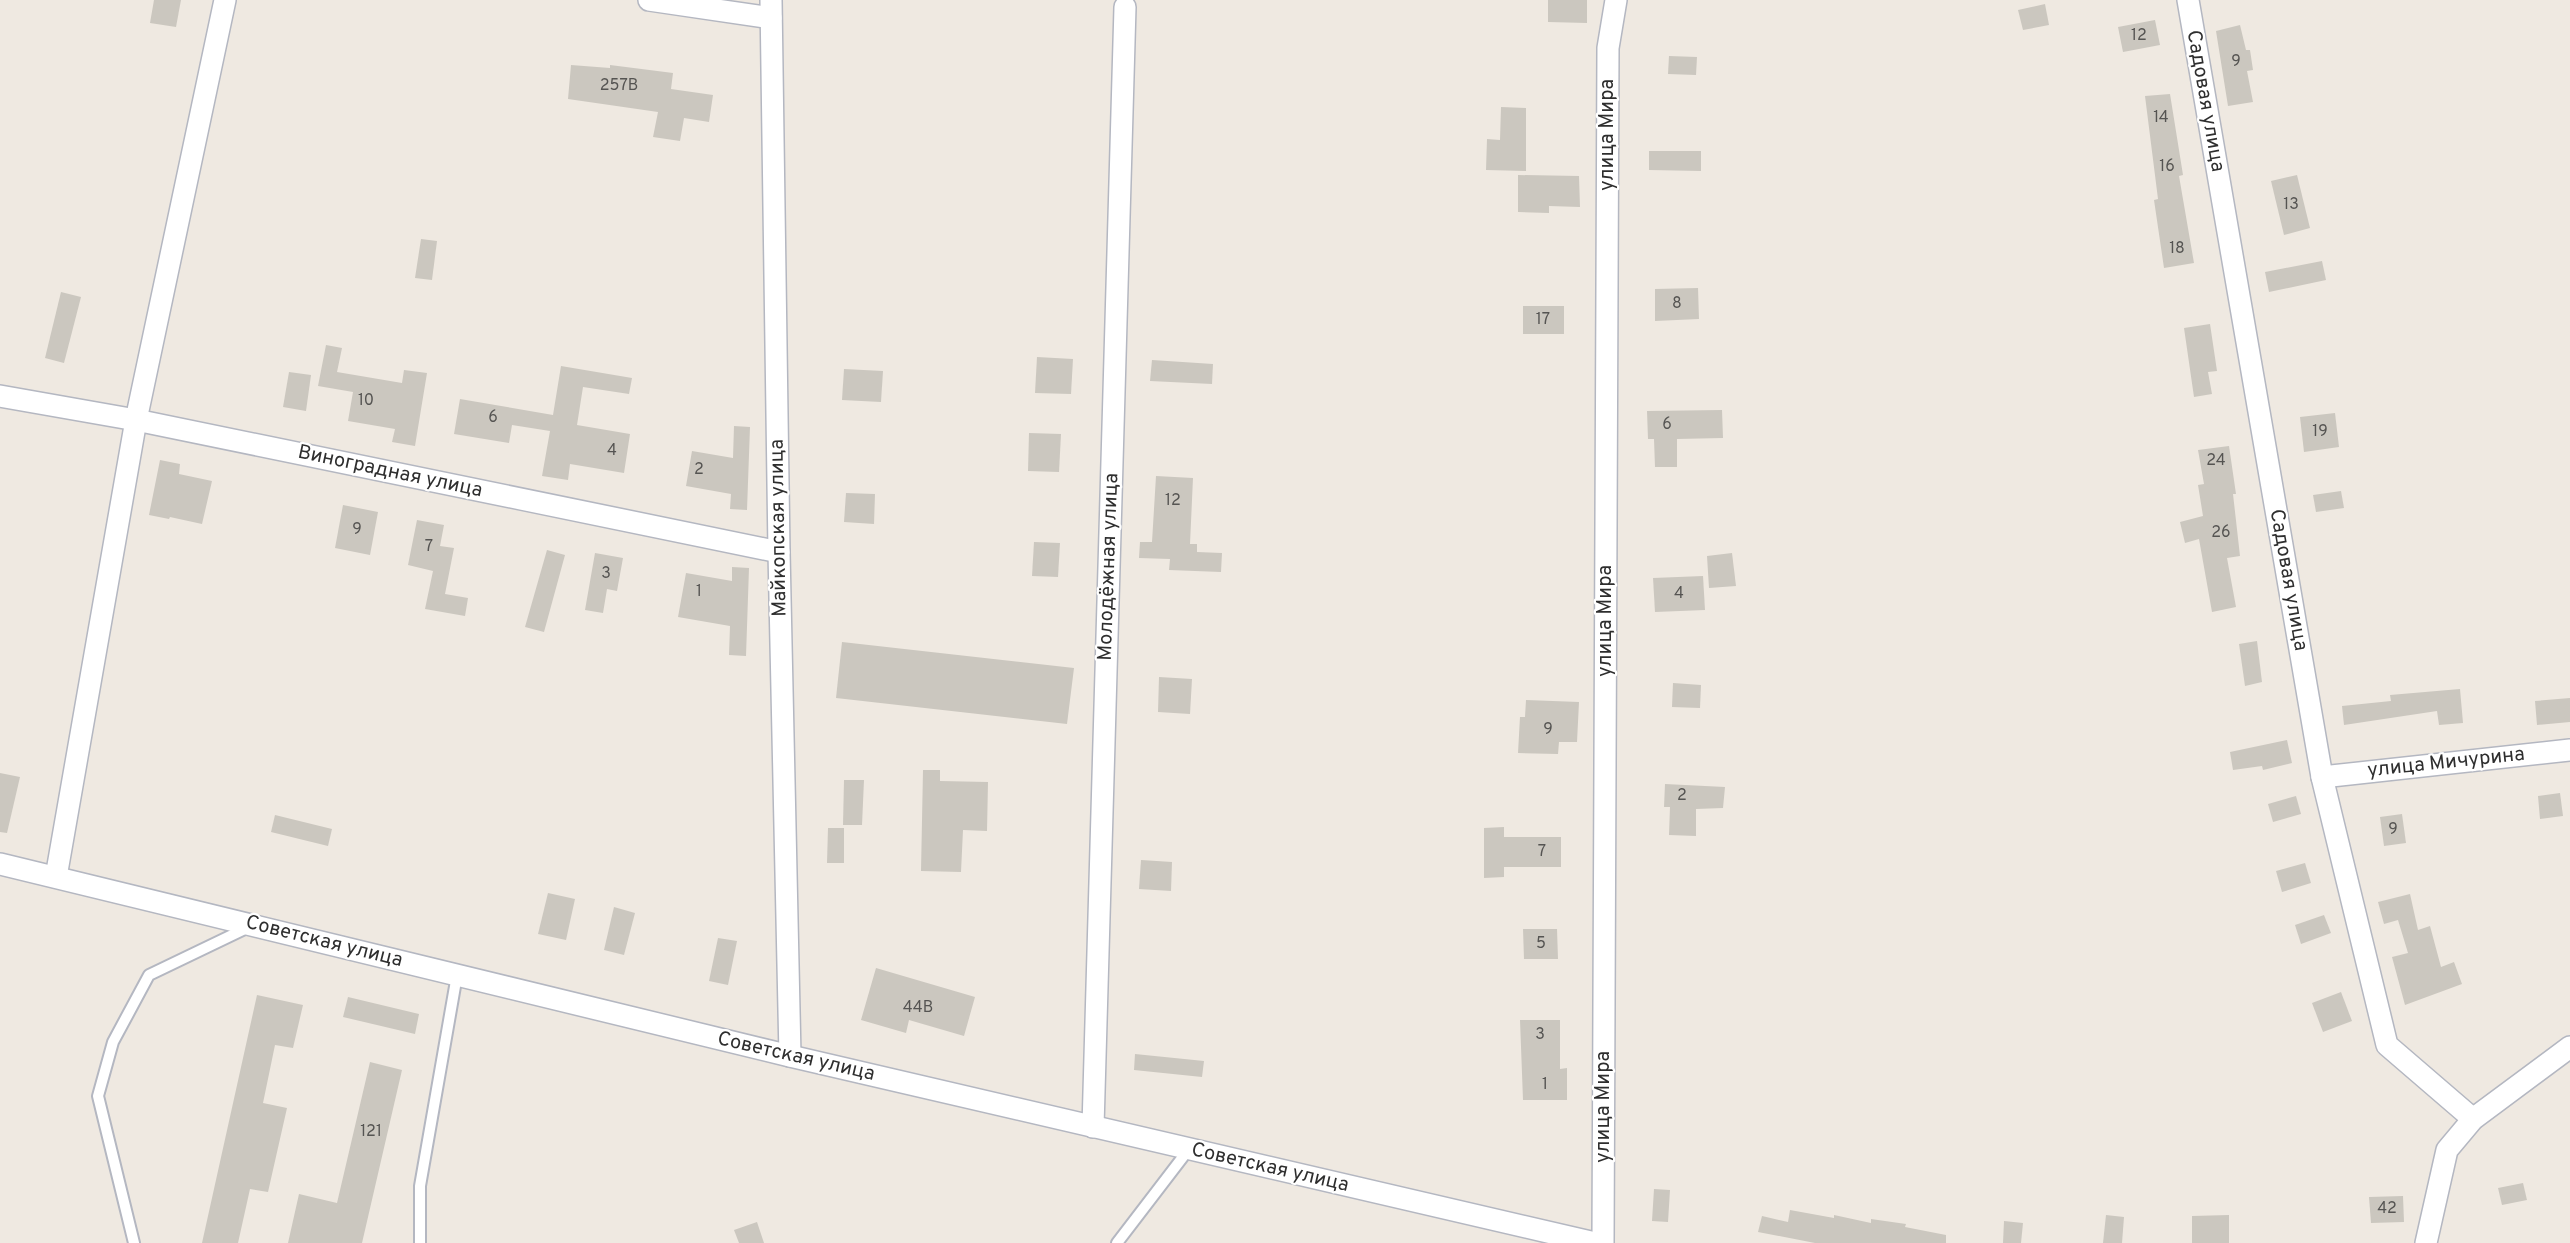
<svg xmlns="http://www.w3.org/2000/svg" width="2570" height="1243" viewBox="0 0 2570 1243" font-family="Overpass,sans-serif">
  <rect width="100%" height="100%" fill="#efe9e1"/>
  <!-- building -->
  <g fill="#cbc7bf">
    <path d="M154,0H181L176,27L150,23Z"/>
    <path d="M1548,0H1587V23L1548,22Z"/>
    <path d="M2045,4L2049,25L2023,30L2018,10Z"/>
    <path d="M2155,20L2160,45L2123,52L2118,27Z"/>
    <path d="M2240,25L2246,50H2250L2253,70L2247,71L2253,102L2228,106L2216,31Z"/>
    <path d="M1669,56L1697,57L1696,75L1668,74Z"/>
    <path d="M571,65L610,68V65L673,73L671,89L713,95L709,122L684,118L680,141L653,137L658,112L568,99Z"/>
    <path d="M2170,94L2183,175L2179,176L2194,263L2164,268L2154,200L2158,199L2145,96Z"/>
    <path d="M1501,107L1526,108V171L1486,170L1487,139L1500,140Z"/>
    <path d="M1649,151H1701V171L1649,170Z"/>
    <path d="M1518,175L1579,176L1580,207L1549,206V213L1518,212Z"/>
    <path d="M2297,175L2310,228L2284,235L2271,181Z"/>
    <path d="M421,239L437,241L432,280L415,278Z"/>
    <path d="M2322,261L2326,280L2269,292L2265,272Z"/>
    <path d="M1698,288L1699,319L1655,321V289Z"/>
    <path d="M61,292L81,297L64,363L45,358Z"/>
    <rect x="1523" y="306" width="41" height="28"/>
    <path d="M2210,324L2217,371L2208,372L2212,394L2194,397L2184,328Z"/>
    <path d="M326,345L342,348L337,372L402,383L404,370L427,373L415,446L392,442L395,429L348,421L353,392L318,386Z"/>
    <path d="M1037,357L1073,359L1071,394L1035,393Z"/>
    <path d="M1152,360L1213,364L1212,384L1150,381Z"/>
    <path d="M561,366L632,378L629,394L583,387L577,425L630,434L624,473L570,464L568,480L542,476L550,431L512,425L509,443L454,434L460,399L553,415Z"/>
    <path d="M844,369L883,371L881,402L842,400Z"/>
    <path d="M289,372L311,375L306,411L283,407Z"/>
    <path d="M1722,410L1723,438L1677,439V467H1655L1654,439H1648L1647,411Z"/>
    <path d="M2335,413L2339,447L2304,452L2300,417Z"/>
    <path d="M734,426L750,427L747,510L730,509L731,494L686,486L692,451L733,458Z"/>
    <path d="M1029,433L1061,434L1059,472L1028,471Z"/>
    <path d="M2229,446L2236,494H2233L2240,556L2227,558L2236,607L2212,612L2199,539L2185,543L2180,522L2203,516L2198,485L2204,484L2198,450Z"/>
    <path d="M160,460L180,464L179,474L212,481L202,524L170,517L169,519L149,515Z"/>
    <path d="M1156,476L1193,478L1190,544H1197V552L1222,553L1221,572L1169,570L1170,559L1139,558L1140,542H1152Z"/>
    <path d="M2341,491L2344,508L2316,512L2313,495Z"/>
    <path d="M846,493L875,494L874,524L844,522Z"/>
    <path d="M343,505L378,512L370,555L335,548Z"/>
    <path d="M417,520L444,525L440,546L454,548L445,594L468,598L465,616L425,609L433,571L408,565Z"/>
    <path d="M1034,542L1060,543L1058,577L1032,576Z"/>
    <path d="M547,550L565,555L544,632L525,627Z"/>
    <path d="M595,553L623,558L617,591L607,589L603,613L585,610Z"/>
    <path d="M1732,553L1736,586L1709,588L1707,556Z"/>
    <path d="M732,567L749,568L746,656L729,655L730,626L678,617L686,573L732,581Z"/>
    <path d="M1703,576L1705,610L1655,612L1653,578Z"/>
    <path d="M2257,641L2262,682L2245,686L2239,644Z"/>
    <path d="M842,642L1074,668L1067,724L836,698Z"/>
    <path d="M1159,677L1192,679L1190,714L1158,712Z"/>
    <path d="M1673,683L1701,685L1700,708L1672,707Z"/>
    <path d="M2460,689L2463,723L2439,725L2437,711L2344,725L2342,706L2391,701L2390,695Z"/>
    <path d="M2570,698V722L2537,725L2535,701Z"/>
    <path d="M1526,700L1579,702L1577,742H1559L1558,754L1518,753L1520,717H1525Z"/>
    <path d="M2287,740L2292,763L2263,770L2262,766L2233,770L2230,752Z"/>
    <path d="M923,770H940V781L988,782L987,831L963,830L961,872L921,871Z"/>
    <path d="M0,773L20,777L7,833L0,832Z"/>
    <path d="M844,780H864L862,825H843Z"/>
    <path d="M1665,784L1725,787L1723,808L1696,809V836L1669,835L1670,807H1664Z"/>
    <path d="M2560,793L2563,816L2540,819L2538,796Z"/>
    <path d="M2296,796L2301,814L2273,822L2268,804Z"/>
    <path d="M2402,814L2406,843L2384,846L2380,817Z"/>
    <path d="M275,815L332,829L328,846L271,832Z"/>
    <path d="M1504,827V837H1561V867H1504V877L1484,878V828Z"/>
    <path d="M828,828H844V863H827Z"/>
    <path d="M1141,860L1172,862L1171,891L1139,889Z"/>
    <path d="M2305,863L2311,883L2282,892L2276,871Z"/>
    <path d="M548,893L575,899L566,940L538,934Z"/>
    <path d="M2410,894L2418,930L2430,926L2441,967L2454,962L2462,984L2405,1005L2392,957L2408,953L2398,920L2384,924L2378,902Z"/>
    <path d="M614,907L635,913L624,955L604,950Z"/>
    <path d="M2324,915L2331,933L2301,944L2295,925Z"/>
    <path d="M1523,929H1557L1558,959H1524Z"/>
    <path d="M718,938L737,941L728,985L709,981Z"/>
    <path d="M876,968L975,997L964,1036L909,1020L906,1033L861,1020Z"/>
    <path d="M2341,992L2352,1021L2323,1032L2312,1003Z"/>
    <path d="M257,995L303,1005L293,1048L275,1045L263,1103L287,1108L268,1192L250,1189L238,1243H202Z"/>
    <path d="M348,997L419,1014L415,1034L343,1017Z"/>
    <path d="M1520,1020H1560V1069L1567,1068V1100H1523Z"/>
    <path d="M1135,1054L1204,1061L1202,1077L1134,1070Z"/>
    <path d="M370,1062L402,1070L362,1243H288L299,1194L337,1203Z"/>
    <path d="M2523,1183L2527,1200L2502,1205L2498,1188Z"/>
    <path d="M1654,1189L1670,1190L1668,1222L1652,1221Z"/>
    <path d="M2403,1196L2404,1222L2371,1223L2369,1197Z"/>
    <path d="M1790,1210L1834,1218V1215L1871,1223V1219L1906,1224L1905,1227L1946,1235V1243H1815L1758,1232L1762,1216L1788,1222Z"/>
    <path d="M2106,1215L2124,1217L2122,1243H2103Z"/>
    <path d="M2229,1215V1243H2192V1216Z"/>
    <path d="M2004,1221L2023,1223L2021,1243H2003Z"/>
    <path d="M757,1222L764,1243H739L734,1230Z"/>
  </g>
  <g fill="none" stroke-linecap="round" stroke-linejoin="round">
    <!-- service casing -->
    <g stroke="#b4b7c1" stroke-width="14">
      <g id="service">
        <path d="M134,1243L98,1096L113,1042L149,975L251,926"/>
        <path d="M420,1243V1186L457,975"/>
        <path d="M1117,1243L1189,1149"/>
      </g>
    </g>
    <!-- minor casing -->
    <g stroke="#b4b7c1" stroke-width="24">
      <g id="minor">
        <path d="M649,0L771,18"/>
        <path d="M771,0L779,552L790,1056"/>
        <path d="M2188,0L2322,777L2387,1045L2473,1119"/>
        <path d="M0,396L136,420L779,552"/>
        <path d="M2322,777L2570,750"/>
        <path d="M0,864L790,1056L1595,1243"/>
        <path d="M56,877L136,420L225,0"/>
        <path d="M1093,1127L1125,7"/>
        <path d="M1603,1243L1608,48L1616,0"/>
        <path d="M2426,1243L2447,1150L2473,1119L2570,1047"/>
      </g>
    </g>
    <!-- service -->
    <use href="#service" stroke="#fff" stroke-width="10"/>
    <!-- minor -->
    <use href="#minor" stroke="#fff" stroke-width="21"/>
  </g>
  <g text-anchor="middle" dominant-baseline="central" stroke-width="4.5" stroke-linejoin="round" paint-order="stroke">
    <!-- number labels -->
    <g font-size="16" fill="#555452">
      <text x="2139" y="36">12</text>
      <text x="2236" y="62">9</text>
      <text x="619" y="86">257В</text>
      <text x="2161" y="118">14</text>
      <text x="2167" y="167">16</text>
      <text x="2291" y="205">13</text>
      <text x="2177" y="249">18</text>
      <text x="1677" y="304">8</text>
      <text x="1543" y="320">17</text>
      <text x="366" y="401">10</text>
      <text x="493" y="418">6</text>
      <text x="1667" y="425">6</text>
      <text x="2320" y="432">19</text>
      <text x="612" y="451">4</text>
      <text x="2216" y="461">24</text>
      <text x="699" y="470">2</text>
      <text x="1173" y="501">12</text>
      <text x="357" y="530">9</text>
      <text x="2221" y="533">26</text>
      <text x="429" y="547">7</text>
      <text x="606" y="574">3</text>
      <text x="699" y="592">1</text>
      <text x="1679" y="594">4</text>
      <text x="1548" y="730">9</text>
      <text x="1682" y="796">2</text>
      <text x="2393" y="830">9</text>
      <text x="1542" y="852">7</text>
      <text x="1541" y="944">5</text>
      <text x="918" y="1008">44В</text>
      <text x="1540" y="1035">3</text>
      <text x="1545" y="1085">1</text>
      <text x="371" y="1132">121</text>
      <text x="2387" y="1209">42</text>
    </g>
    <!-- street labels -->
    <g font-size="20" fill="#2e2e2e" stroke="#fff">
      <text transform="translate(2205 101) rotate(80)">Садовая улица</text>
      <text transform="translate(1608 135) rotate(-90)">улица Мира</text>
      <text transform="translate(390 472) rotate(12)">Виноградная улица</text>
      <text transform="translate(779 528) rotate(-91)">Майкопская улица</text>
      <text transform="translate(1109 567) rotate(-88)">Молодёжная улица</text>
      <text transform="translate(2288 580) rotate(80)">Садовая улица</text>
      <text transform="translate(1606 621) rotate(-90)">улица Мира</text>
      <text transform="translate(2446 763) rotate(-6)">улица Мичурина</text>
      <text transform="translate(324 942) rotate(14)">Советская улица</text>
      <text transform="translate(796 1057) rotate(13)">Советская улица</text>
      <text transform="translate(1604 1107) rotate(-90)">улица Мира</text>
      <text transform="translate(1270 1168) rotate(13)">Советская улица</text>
    </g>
  </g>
</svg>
